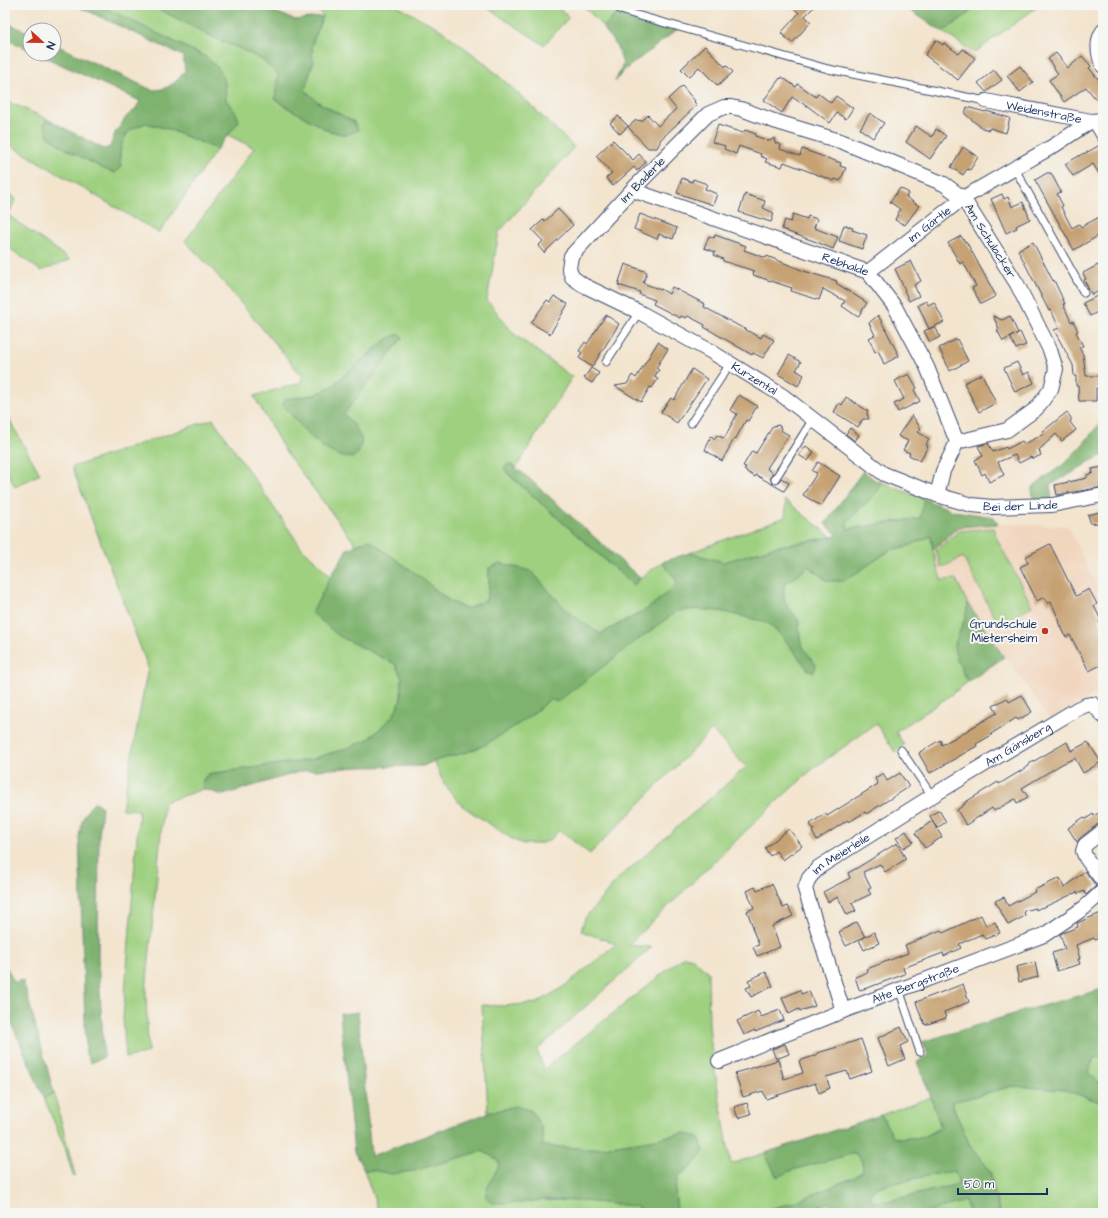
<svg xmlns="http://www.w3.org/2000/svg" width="1108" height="1218" viewBox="0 0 1108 1218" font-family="'Architects Daughter',sans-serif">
  <rect width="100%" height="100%" fill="#f6f6f2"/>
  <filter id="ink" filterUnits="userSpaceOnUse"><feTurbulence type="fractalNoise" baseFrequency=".025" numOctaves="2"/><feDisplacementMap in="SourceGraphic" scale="8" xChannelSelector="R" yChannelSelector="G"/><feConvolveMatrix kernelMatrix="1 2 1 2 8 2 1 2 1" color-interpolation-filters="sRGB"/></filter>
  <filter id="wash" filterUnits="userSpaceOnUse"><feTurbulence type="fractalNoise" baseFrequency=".012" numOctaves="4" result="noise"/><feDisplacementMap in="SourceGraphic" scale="16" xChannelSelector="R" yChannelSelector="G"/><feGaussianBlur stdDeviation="0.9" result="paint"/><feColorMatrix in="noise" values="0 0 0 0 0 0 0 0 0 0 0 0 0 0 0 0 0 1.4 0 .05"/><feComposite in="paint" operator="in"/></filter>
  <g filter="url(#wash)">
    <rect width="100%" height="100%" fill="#f3e4ce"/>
    <!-- built -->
    <path fill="#f1d5bd" d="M998,524L1068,526L1103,599V689L1051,721L968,604L956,579L941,580L933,550L958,527Z"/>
    <!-- green -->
    <g fill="#9ed07f" stroke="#5c806e" fill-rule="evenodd">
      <path d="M99,5H150L217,39L243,50L262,60L278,74L275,99L285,106L329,131L347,135L354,122L318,102L305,90L313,62L312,49L313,41L323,16L312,5H395L437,27L482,61L520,95L574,147L499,232L487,300L514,334L572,377L516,468L510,464L504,467L508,474L633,585L641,578L662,562C667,570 674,574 677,583L667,593L646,610L600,634L568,612L531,571L489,568V587L486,600L466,609L451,602L419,576L369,540L356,545L285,451L254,396L300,383L303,377L213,270L185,241L254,148L228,135L239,121L236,113L226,100L225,84L221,71L206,57ZM403,337L344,414L355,427L286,399L315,395L332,386L364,358L387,339Z"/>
      <path d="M483,5H554L569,17L544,45Z"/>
      <path d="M583,5H623V6L619,12L603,27Z"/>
      <path d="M972,5H1040L974,53L943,32L969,13Z"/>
      <path d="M5,100L47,119L44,124L48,136L66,149L104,169L115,173L121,166C118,155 121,138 131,130C135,127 142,125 146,123L168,129L217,149L159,233L5,142Z"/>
      <path d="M5,191L16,199L8,215L70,260L41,271L5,245Z"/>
      <path d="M5,412L40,474L15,487L5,467Z"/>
      <path d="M213,419L301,547L331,576L312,613L371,651L395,664L402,678L401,699L393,716L369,739L344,749L309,760L208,774L203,780V789L164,802L146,991L148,1052L126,1058L123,1019L139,810L122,809L148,667L72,467Z"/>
      <path d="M881,482L924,499L921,518L848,529L845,523L878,491Z"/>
      <path d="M785,500L832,537L774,547L724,562L689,553L785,517L786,508Z"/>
      <path d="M993,528L997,539L1032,606L998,624L963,557L941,568L936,550L959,531Z"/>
      <path d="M931,536L933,550L941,580L956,579L968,604L965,619L959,633L956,658L968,682L945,699L896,732L904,745L895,752L876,724L814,768L775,803L628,945L652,947L537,1050L544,1069L684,956L693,958L708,972L709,1026L713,1061L731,1164L765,1153L777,1177L792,1170L855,1153L862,1161L863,1171L855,1177L795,1202L756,1213H677L675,1190L678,1177L695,1163L684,1133L650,1140L592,1149L543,1146L542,1129L516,1106L488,1113L482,1005L503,1006L537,1003L566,985L616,944L581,931L585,918L619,878L746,767L712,730L590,854L559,830L549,841L538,844H523L512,839L461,805L444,784L434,761L467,752L485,745L529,717L550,699L635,642L677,611L697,609L720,611L767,622L783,637L809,671L816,665L804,649L800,640L799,621L787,606L784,599V585L809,566L827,581L856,573L892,549L904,548Z"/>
      <path d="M1103,1056V1087L1088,1072L1094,1058Z"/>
      <path d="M1012,1086L1065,1090L1103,1103V1213H1000L994,1193L991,1174L980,1156L970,1146L951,1101L965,1099Z"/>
      <path d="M54,1093L75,1175L73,1176L65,1148L44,1098Z"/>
      <path d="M931,1097L941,1127L921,1138H894L881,1115Z"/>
      <path d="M482,1151L497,1159L499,1166L496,1174L519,1203L545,1200L585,1201L634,1206L650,1213H379L364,1170L378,1171L391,1174L457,1158Z"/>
      <path d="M955,1171L959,1184L889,1201L872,1203L870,1195L876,1187L936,1174Z"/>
      <path d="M965,1201L970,1213H924Z"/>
      <path d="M830,1202L833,1207L831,1213H798Z"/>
    </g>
    <!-- forest -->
    <g fill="#7eb26e" stroke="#4c7066" fill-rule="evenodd">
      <path d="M75,5H99L206,57L221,71L225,84L226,100L236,113L239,121L217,149L168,129L146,123C142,125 135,127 131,130C121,138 118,155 121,166L115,173L104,169L66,149L48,136L44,124L47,119L104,149L110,147L115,133L127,116L135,110L140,101L38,54H54V44L152,90C169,90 175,83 185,71L183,56Z"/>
      <path d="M150,5H256L296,20L323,16L313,41L312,49L313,62L305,90L318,102L354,122L358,130L347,135L329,131L285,106L275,99L278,74L262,60L243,50L217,39Z"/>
      <path d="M902,5H972L969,13L943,32Z"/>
      <path d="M619,12L638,22L678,29L623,71L615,82L623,64L618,49L603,27Z"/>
      <path d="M5,22L30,33V50L5,39Z"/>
      <path d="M399,334L403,337L344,414L355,427L362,440L359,452L353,458C349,457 344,458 340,456C315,447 299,423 282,404L285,399L315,395L332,386L364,358L387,339Z"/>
      <path d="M1103,409V455L1091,461L1072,473L1050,485L1052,500L1033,501L1032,487L1064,464L1084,443L1100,423Z"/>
      <path d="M510,464L525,475L640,578L634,585L508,474L504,467Z"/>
      <path d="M863,471L875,480L881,482L878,491L846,523L848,529L920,518L924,499L954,511L994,517L998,524L958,527L933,550L931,536L904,548L892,549L844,581H827L809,566L784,585V599L787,606L799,621L800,640L804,649L816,665L814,672L809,671L783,637L767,622L720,611L697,609L677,611L635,642L557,702L550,699L529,717L485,745L467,752L434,761L423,766L359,767L302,771L223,795L203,789V780L208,774L309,760L344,749L369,739L393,716L401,699L402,678L395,664L339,636L312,613L331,576L347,549L369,540L419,576L451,602L466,609L486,600L489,587V568L500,563L531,571L568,612L600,634L646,610L667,593L677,583C674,574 667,570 662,562L689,553L724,562L774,547L832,537L838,535L825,524Z"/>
      <path d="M968,604L1004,657L968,682L956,658L954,646L965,619Z"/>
      <path d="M95,802L102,807L99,836L98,959L104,1057L91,1063L86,1054L79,836C82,821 83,813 95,802Z"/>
      <path d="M5,964L14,982L23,980L54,1093L44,1098L5,1008Z"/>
      <path d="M1103,989V1056L1094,1058L1088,1072L1103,1087V1103L1065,1090L1012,1086L965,1099L951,1102L970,1146L980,1156L991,1174L994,1193L1000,1213H970L965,1201L924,1213H831L833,1207L830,1202L798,1213H756L795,1202L855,1177L863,1171L862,1161L855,1153L792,1170L777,1177L765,1153L881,1115L894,1138H921L941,1128L931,1097L917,1062L929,1056L922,1042L1027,1010ZM955,1171L959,1184L889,1201L872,1202L870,1195L876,1187L936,1174Z"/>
      <path d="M358,1012L371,1156L488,1113L516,1106L532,1111L542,1129L543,1146L592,1149L650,1140L684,1133L699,1137L704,1151L695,1163L678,1177L675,1190L677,1213H650L634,1206L585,1201L545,1200L519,1203H492L485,1196L488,1187L499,1165L497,1159L482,1151L414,1171L391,1174L378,1171L364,1170L354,1152L340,1014Z"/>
    </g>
    <g id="blocks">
      <!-- building -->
      <g fill="#c6a172">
        <path d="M790,5H816L805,16L811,22L792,43L781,33L799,13Z"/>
        <path d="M936,40L943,45L944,43L959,54L963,49L975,58L958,80L925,55Z"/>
        <path d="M705,46L725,67L726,65L733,72L718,86L699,67L689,77L681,69Z"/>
        <path d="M1056,53L1068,68L1082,56L1091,66L1089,68L1103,85V108L1086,87L1064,102L1049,80L1058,74L1048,59Z"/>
        <path d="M1020,66L1033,82L1020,92L1007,76Z"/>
        <path d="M994,70L1002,80L986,92L978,83Z"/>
        <path d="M782,77L796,87L798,84L816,97L818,93L831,103L836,96L853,108L846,119L837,113L830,123L802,102L801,103L792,97L782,113L764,100L780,78L781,79Z"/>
        <path d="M682,86L695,101L694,102L697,105L660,140V142L657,148H648L628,127L636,120L642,121L648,115L658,126L676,109L668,99Z"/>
        <path d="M967,107L985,112L986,111L1010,118L1006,133L990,128L989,130L982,128L965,114Z"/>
        <path d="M870,113L884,123L873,138L860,129Z"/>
        <path d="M618,116L628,126L620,134L610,123Z"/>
        <path d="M718,125L743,133L745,130L756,134L755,136L770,141L774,138L775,143L781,145L780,149L800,156L802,149L841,163L840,166L846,168L840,181L835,179L834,181L784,162L782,167L765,162L767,159L760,156L761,154L739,146L736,154L724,149L725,146L712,142Z"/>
        <path d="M916,126L932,137L936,129L946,136L930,159L906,142Z"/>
        <path d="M613,140L633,160L639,154L646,162L637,171L634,167L613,186L606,178L612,173L596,156Z"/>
        <path d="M1100,145L1103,146V180L1093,164L1073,176L1065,164L1084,153V154Z"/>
        <path d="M963,147L978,157L970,170L967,169L963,175L951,167Z"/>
        <path d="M1047,173H1051L1061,192L1057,194L1063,206L1061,207L1072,228L1079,224L1081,227L1103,215V233L1074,250L1035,180Z"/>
        <path d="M682,178L692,182L693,179L707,184L705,189L717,194L713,205L677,193Z"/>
        <path d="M900,188L909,193L906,197L919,206L905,225L895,220L900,209L890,202Z"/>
        <path d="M745,194L765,201L763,208L774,213L771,222L739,212Z"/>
        <path d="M1002,194L1004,199L1008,197L1012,207L1023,202L1030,219L1016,226L1017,228L1006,233L991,199Z"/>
        <path d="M558,209L573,225L544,253L538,246L543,241L532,230L544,219L545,221Z"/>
        <path d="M640,214L677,228L673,239L659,234L657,239L634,229Z"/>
        <path d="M793,214L807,219L808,216L817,219L814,228L838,237L833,249L814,241L788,232V231L782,229L785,220L791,222Z"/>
        <path d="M844,225L853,228L852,230L867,235L862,249L839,241Z"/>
        <path d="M715,235L746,246L744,250L766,258L767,256L804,271L837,281L836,283L867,303L858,317L842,306L845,301L823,289L819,300L791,291L792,288L753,275L754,271L723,261V259L714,255L715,252L704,248L709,236L714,238Z"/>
        <path d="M961,236L965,242L966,241L996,296L981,304L972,288L976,286L963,262L960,264L948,243Z"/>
        <path d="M1033,242L1053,281L1054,280L1065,304H1063L1071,322L1073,321L1078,331L1076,332L1083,346L1079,347L1083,355L1086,376H1099V388H1096V401H1079L1078,386H1076V376H1074L1073,365L1054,330L1059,328L1051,310L1049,311L1018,250Z"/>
        <path d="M911,261L921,281L914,285L919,296L909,301L904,290H905L895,269Z"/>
        <path d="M625,264L647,272L643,283L661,290V289L669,294L672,287L705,304L704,307L761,338L763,334L774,340L763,358L753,353L752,355L742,349L704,327L705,325L688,316L686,318L681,316L680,318L653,304L655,300L639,294L640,292L618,285Z"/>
        <path d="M1098,265L1103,275V289L1092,295L1084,280L1086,279L1083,273Z"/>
        <path d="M554,296L568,304L550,334L531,323L547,300L550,302Z"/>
        <path d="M1097,296L1103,306V309L1090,316L1083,303Z"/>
        <path d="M926,301L928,305L934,302L944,322L929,329L918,305Z"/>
        <path d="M606,315L619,324L592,367L579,358L582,353L579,351L585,342L587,344Z"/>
        <path d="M878,315L886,330L899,356L884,364L878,350L875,352L869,338L875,335L869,323Z"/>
        <path d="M993,316L1002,320L1010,316L1018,333L1003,341L997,330L999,329Z"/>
        <path d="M935,326L940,337L930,342L924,331Z"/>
        <path d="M1020,332L1026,345L1016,349L1010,337Z"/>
        <path d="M957,339L968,361L950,371L939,348Z"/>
        <path d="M658,342L668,349L656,368L659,370L654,377L658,379L652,388L650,387L641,402L615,386L627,384L632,375L636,378Z"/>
        <path d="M789,355L801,362L796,370L804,375L798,386L778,374Z"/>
        <path d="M1017,362L1023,375L1029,372L1034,383L1015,392L1004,368Z"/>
        <path d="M591,368L599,373L592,383L584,378Z"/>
        <path d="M692,369L707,379L677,423L661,412L671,398L674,400Z"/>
        <path d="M909,374L917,388L914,390L920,401L898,412L894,404L904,399L895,381Z"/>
        <path d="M982,374L996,403L979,412L964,383Z"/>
        <path d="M739,395L757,406L748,421L746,420L735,440L734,439L722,461L705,450L711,436L715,439L717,435L723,438L724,437H725L737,414L730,410Z"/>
        <path d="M846,397L868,411L867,414L869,419H863L858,427L834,412L839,403L842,405Z"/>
        <path d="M1067,412L1071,418V421L1070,422L1076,430L1062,441L1056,434L1039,450L1041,455L1033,459L1031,457L1019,463L1015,455L998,462L1004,475L989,482L985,473L982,475L975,460L983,456L978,446L988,443L993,452L1006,447L1007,449L1022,441L1024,444L1044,434L1042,432Z"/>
        <path d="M912,415L921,429L918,432L929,439L926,445L928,446L920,461L909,455L910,453L903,450L908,441L898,436Z"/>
        <path d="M779,425L782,431L789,435L767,468L768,469V470L773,473L770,478L772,483L777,484L781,478L789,483L784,491L756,475L755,477L744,470L746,467L743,466L752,451L756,453L773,426Z"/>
        <path d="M850,428L859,435L855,441L846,434Z"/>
        <path d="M806,446L814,452L808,461L799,455Z"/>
        <path d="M818,462L840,476L821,506L803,495L817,473L812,471Z"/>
        <path d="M1103,467V487L1057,495L1055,485L1087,478V475L1093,473L1092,469Z"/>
        <path d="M1103,511V522L1091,524L1088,515Z"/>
        <path d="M1050,544L1076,596L1089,589L1097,604L1094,606L1101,620L1099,621L1103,629V664L1089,671L1070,635L1066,637L1059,622H1060L1051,602L1048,604L1044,597L1037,601L1020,567L1028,563L1025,557Z"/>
        <path d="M1022,695L1032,712L1018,720L1016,718L991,734L992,735L976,744L977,746L930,773L919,754L920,752L940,740L942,745L997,713L993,706L1007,698L1009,702Z"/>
        <path d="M1067,742L1071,751L1088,742L1101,762L1083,773L1075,758L1062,764L1022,788L1028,797L1017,803L1015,799L994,811L992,808L966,825L957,810L965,804L964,803L998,782L999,784L1029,766V764Z"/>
        <path d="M883,773L887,781L900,773L909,787L866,814L865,812L849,822L848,820L817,840L812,832L814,830L810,824L826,813L827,816L878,784L875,778Z"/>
        <path d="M939,810L946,822L937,828L930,816Z"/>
        <path d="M1103,810V823L1098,824L1080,838L1077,842L1068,828L1084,817L1086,819L1093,814L1094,816Z"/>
        <path d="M932,821L942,837L925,848L915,833Z"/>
        <path d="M789,829L802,846L783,860L776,851L770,856L765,848Z"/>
        <path d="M906,831L913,842L903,848L896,838Z"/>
        <path d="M897,843L906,859L885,872L880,864L863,872L871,888L868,890L871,894L852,903L856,911L847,915L838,897L828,902L823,892L850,878L848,873L857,868Z"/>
        <path d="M1085,871L1096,886L1086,895L1084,891L1078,894L1077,892L1042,908V907L1036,910V908L1024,911L1025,916L1008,925L995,901L1004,897L1008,906L1035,892L1034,890L1060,878L1064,888Z"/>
        <path d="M772,884L783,908L788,906L793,916L772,926L780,947L757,956L753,947L759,945L752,928L753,927L747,911L754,908L747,891L755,887L757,890Z"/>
        <path d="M1101,913L1103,918V936L1095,940L1094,938L1076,945L1080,959H1078L1080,964L1057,971L1052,953L1065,949L1060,934L1078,927L1077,923Z"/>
        <path d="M981,915L986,926L995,922L1000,933L985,939L982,934L959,944L961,948L944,956L943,953L903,968L905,974L870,987L860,990L859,989L855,977L868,972L867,969L908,953L905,945L941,930L943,933Z"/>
        <path d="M857,922L865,937L846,946L839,932Z"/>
        <path d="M874,932L879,943L864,950L859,940Z"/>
        <path d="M1035,962L1038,977L1019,982L1016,967Z"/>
        <path d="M766,972L773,986L751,997L746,988L751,986L748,980Z"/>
        <path d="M963,984L969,1002L944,1012L946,1018L925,1025L923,1019H922L916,1002Z"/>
        <path d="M800,990L801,994L809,991L815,1006L800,1011L799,1009L789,1014L782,998Z"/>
        <path d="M780,1010L784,1020L755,1032V1030L744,1035L737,1021L758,1011L761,1017Z"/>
        <path d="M901,1027L908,1042L900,1046L905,1059L889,1066L878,1038Z"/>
        <path d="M861,1039L872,1071L850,1079L847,1071L826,1077L830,1088L819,1093L815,1083L766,1099L763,1091L743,1097L735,1073L778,1060L784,1079L803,1073L799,1061L817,1055V1053L841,1046Z"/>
        <path d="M785,1044L789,1054L776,1059L772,1049Z"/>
        <path d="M747,1103L751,1114L738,1118L734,1107Z"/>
      </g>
    </g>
  </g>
  <g filter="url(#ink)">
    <use href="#blocks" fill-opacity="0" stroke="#3b4a6f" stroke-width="1"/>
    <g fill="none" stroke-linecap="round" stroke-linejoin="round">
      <!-- service casing -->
      <g stroke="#3b4a6f" stroke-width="9">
        <g id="service">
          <path d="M615,5L621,10L633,14L828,69L986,101"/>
          <path d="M1091,121L1103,141"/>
          <path d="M1015,169L1084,293"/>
          <path d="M606,362L639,312"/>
          <path d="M691,423L730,364"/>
          <path d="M775,479L813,419"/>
          <path d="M901,750L932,796"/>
          <path d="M899,989L920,1052"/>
        </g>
      </g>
      <!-- minor casing -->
      <g stroke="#3b4a6f" stroke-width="16">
        <g id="minor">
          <path d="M1103,31C1096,41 1098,56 1103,66"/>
          <path id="s1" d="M986,101L1091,121L1103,120"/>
          <path id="s2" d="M632,190L868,272L895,307L927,367L957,442L943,471L937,495"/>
          <path id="s3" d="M868,272L963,198L1055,145L1091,121"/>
          <path id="s4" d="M957,442L1007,430L1036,409L1051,389L1056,369L1050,350L1017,284L963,198L944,184L843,142L774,121L741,109L731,107H724L708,114L632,190L571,256L569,268L572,277L583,285L639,312L710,351L783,396L884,474L937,495L972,505L992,507L1052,505L1103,495"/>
          <path d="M1103,831L1085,845L1083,851L1086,858L1103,881"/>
          <path id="s5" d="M843,1011L805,889L809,878L819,867L932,796L1077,709L1086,705L1093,704L1103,716"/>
          <path id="s6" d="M719,1061L843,1011L1044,935L1084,908L1103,891"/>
        </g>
      </g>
      <!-- service -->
      <use href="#service" stroke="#fff" stroke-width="7"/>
      <!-- minor -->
      <use href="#minor" stroke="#fff" stroke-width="14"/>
    </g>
  </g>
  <!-- markers -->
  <circle fill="#c8321e" stroke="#f6f6f2" stroke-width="1.5" cx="1045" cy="631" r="4"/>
  <g text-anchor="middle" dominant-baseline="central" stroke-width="4" stroke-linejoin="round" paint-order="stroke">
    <!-- street labels -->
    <g font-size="12" fill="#1b2f5e" stroke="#f6f6f2">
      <text stroke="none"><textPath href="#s1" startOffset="59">Weidenstraße</textPath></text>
      <text transform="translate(643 180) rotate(-46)">Im Baderle</text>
      <text stroke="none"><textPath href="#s3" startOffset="78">Im Gärtle</textPath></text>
      <text transform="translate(990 241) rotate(58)">Am Schulacker</text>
      <text stroke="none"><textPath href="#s2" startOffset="226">Rebhalde</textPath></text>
      <text stroke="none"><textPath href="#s4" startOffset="1031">Kurzental</textPath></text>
      <text stroke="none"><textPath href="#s4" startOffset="1334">Bei der Linde</textPath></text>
      <text stroke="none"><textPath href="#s5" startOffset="388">Am Gänsberg</textPath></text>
      <text stroke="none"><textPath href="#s5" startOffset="180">Im Meierleile</textPath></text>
      <text stroke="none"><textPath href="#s6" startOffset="211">Alte Bergstraße</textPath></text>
    </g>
    <!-- poi labels -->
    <g font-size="12" fill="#1b2f5e" stroke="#f6f6f2" text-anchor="end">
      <text x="1037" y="624">Grundschule<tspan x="1037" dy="14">Mietersheim</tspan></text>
    </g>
  </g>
  <!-- margin -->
  <rect width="1108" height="1218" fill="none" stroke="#f6f6f2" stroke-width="20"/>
  <!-- north arrow -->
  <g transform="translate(42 42) rotate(112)"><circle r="19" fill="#f6f6f2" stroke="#9ea6b7"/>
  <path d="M0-3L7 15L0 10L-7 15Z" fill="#c8321e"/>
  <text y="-6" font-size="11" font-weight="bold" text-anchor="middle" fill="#1b2f5e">N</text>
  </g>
  <!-- scale -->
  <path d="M958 1188v6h89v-6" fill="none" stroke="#1b2f5e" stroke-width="2"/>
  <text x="964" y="1188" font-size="12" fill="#1b2f5e" stroke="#f6f6f2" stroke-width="3" paint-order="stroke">50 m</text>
</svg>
